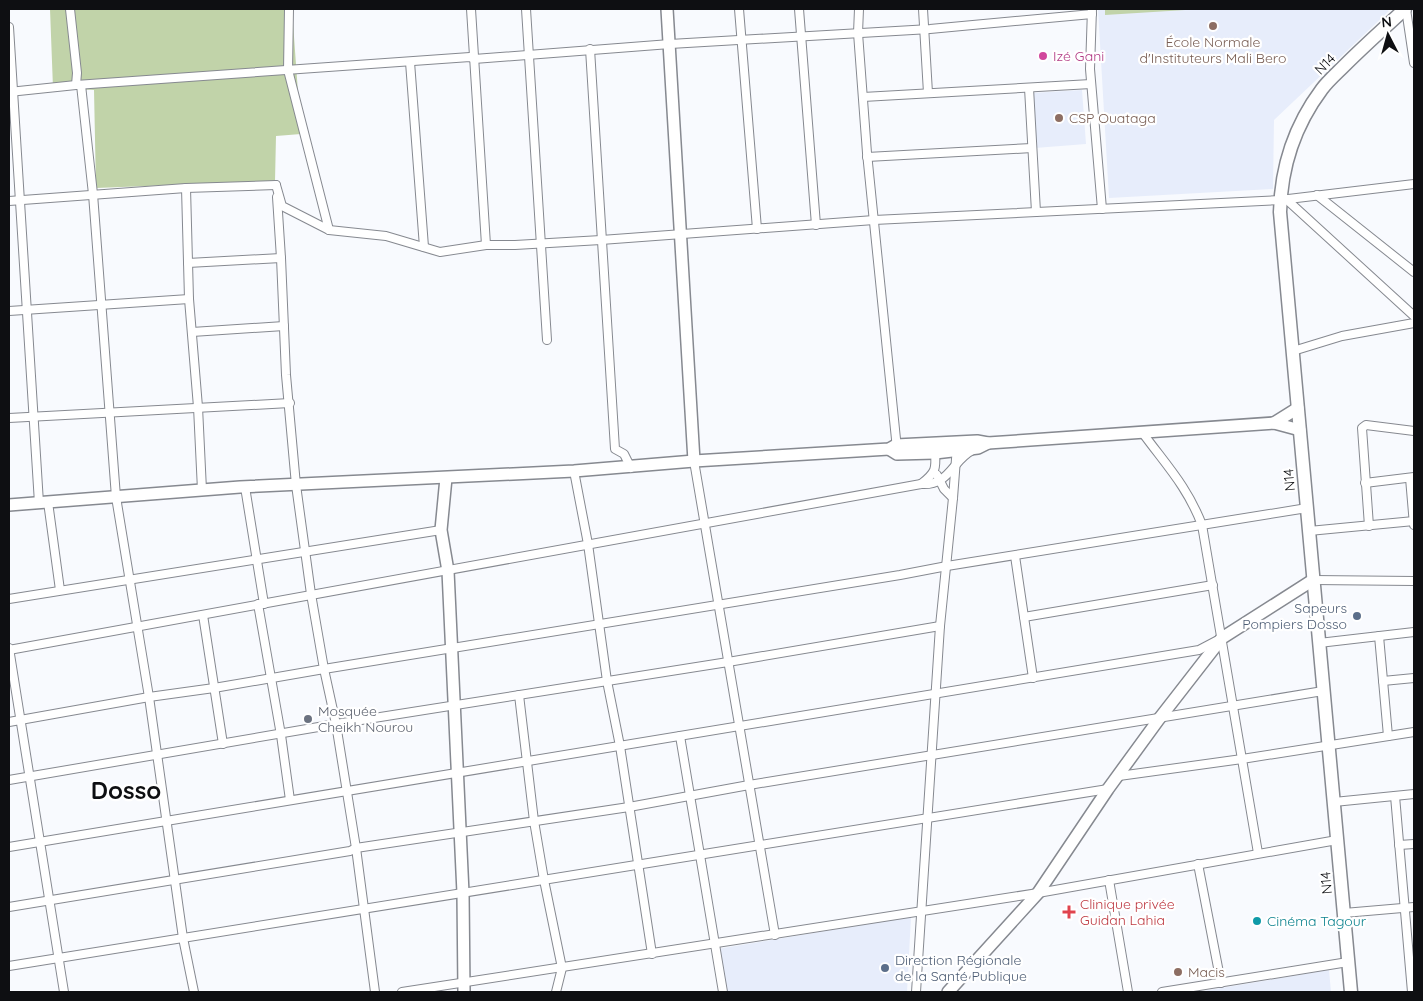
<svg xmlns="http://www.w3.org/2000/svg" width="1423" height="1001" viewBox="0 0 1423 1001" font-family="Quicksand,sans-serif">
  <rect width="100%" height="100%" fill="#f8fafe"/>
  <!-- built -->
  <g fill="#e7edfb">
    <path d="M1098,9H1386L1389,11L1274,120L1273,189L1109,198Z"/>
    <path d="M1082,90L1086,144L1035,148L1032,93Z"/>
    <path d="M911,917L907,992H725L717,949Z"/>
    <path d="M1329,970L1331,992H1197Z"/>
  </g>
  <!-- green -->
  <g fill="#c1d3a9">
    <path d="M50,9H292L301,134L276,136L275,181L96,188L94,90L53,88Z"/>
    <path d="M1105,9H1185V10L1105,15Z"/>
  </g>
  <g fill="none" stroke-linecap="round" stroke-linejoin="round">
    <!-- street casing -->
    <g stroke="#868990" stroke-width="10">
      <g id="street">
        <path d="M70,9L77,73L76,85"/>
        <path d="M289,9L288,70L329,230"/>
        <path d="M471,9L486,245"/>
        <path d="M526,9L547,340"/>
        <path d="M739,9L757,229"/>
        <path d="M799,9L816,225"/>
        <path d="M859,9L858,33L867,153L897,449"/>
        <path d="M923,9L928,93"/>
        <path d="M1092,9L1090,69L1102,209"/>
        <path d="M1406,9L1414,63"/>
        <path d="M9,27L39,503"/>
        <path d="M590,49L615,449L624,454L631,468"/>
        <path d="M410,62L424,247"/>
        <path d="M81,85L93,194L116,497L149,697L183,938L194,992"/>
        <path d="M1029,88L1036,212"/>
        <path d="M9,92L76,85L470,57L474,59L670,44L930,29L1092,14"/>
        <path d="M863,97L1091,84"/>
        <path d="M867,157L1032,148"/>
        <path d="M276,185L282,206L329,230L386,236L440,252L486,245H515L601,240L874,220L1280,200L1414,184"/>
        <path d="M186,188L189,299L198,407L202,490"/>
        <path d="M1317,195L1414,272"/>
        <path d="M277,197L281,258L286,375L296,485L311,594L324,669L336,724L356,848L375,992"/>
        <path d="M1286,199L1414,316"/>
        <path d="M9,201L186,188L276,185"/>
        <path d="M188,263L281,258"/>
        <path d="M9,311L189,299"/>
        <path d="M192,332L284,326"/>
        <path d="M1293,351L1342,336L1414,323"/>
        <path d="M9,418L290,403"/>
        <path d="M1142,432C1166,465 1187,486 1202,525L1258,853"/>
        <path d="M694,461L775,935"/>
        <path d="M574,471L588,544L607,681L620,746L652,954"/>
        <path d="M937,475L944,489L953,498"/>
        <path d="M1410,478L1414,525"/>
        <path d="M1365,483L1414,477"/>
        <path d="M921,484C937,472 936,468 935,450"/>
        <path d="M245,487L264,604"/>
        <path d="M48,502L60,590"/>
        <path d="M1369,526L1362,428L1366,425L1414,431"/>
        <path d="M1309,531L1414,521"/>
        <path d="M1015,556L1033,678"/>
        <path d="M1313,580L1414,581"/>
        <path d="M9,599L441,530"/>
        <path d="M258,604L281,735L290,800"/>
        <path d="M203,615L223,744"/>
        <path d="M1024,617L1213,585"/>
        <path d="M1379,636L1388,736"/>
        <path d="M1319,643L1414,632"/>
        <path d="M9,648L64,992"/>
        <path d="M9,650L921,484C950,486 952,460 973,450"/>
        <path d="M1383,681L1414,678"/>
        <path d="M519,695L534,821L544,880L562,968L556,992"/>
        <path d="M9,722L149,697L214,688L324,669L900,575L947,566L1307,508"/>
        <path d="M680,736L723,992"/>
        <path d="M1119,776L1242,759L1414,732"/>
        <path d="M9,780L336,724L728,662L940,626"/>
        <path d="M1395,796L1412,992"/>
        <path d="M1334,802L1414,794"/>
        <path d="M1399,845L1414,844"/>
        <path d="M9,847C405,781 802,716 1199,650L1218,640"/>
        <path d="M1198,864L1221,983"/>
        <path d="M1109,880L1128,992"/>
        <path d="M9,907L350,851L356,848L629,807L749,785L1323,691"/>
        <path d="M1344,913L1414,907"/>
        <path d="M9,966L1108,789"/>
        <path d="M402,992L1038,893L1337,840"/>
        <path d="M916,992L940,626L953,498L957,446"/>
        <path d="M1162,992L1348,962"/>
      </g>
    </g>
    <!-- secondary casing -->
    <g stroke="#868990" stroke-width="14">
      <g id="secondary">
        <path d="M667,9L694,461"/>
        <path d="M1274,423L1298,408"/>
        <path d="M889,449L897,454L935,453L978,448L988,443"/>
        <path d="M446,478L441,530L448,571L463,893L464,992"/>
        <path d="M9,505L240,487L574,471L694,461L889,449L896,445L977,441L988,443L1274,423L1300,430"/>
        <path d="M948,992L1038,893L1108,789L1159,719L1222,638L1313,580"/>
      </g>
    </g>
    <!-- primary casing -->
    <g stroke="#868990" stroke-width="15">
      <path id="primary" d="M1351,992L1280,212C1281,167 1295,125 1322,89C1328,81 1336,74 1343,67C1363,47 1384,28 1405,9"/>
    </g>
    <!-- street -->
    <use href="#street" stroke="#fff" stroke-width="8"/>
    <!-- secondary -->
    <use href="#secondary" stroke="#fff" stroke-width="11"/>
    <!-- primary -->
    <use href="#primary" stroke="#fff" stroke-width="12"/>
  </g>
  <!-- markers -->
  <g fill="#8d6e63" stroke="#fff" stroke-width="2">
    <circle cx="1213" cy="26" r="5"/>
    <circle cx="1059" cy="118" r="5"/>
    <circle cx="1178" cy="972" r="5"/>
  </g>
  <circle fill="#d1479c" stroke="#fff" stroke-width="2" cx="1043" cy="56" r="5"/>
  <g fill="#5c6f8a" stroke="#fff" stroke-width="2">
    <circle cx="1357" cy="616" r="5"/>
    <circle cx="885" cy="968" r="5"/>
  </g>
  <circle fill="#6b7280" stroke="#fff" stroke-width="2" cx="308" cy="719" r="5"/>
  <path fill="#e0444e" stroke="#fff" stroke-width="2" d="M1066.5 904.5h5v5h5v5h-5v5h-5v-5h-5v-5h5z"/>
  <circle fill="#0f9aa8" stroke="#fff" stroke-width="2" cx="1257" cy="921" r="5"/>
  <g text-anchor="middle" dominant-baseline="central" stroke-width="4.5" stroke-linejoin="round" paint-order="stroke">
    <!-- education labels -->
    <g font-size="14" fill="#785e54" stroke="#fff" text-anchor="start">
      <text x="1213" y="42" text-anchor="middle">École Normale<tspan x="1213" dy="16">d'Instituteurs Mali Bero</tspan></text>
      <text x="1069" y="118">CSP Ouataga</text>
      <text x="1188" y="972">Macis</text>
    </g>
    <!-- hotel labels -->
    <g font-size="14" fill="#b23c85" stroke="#fff" text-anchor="start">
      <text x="1053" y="56">Izé Gani</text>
    </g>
    <!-- street labels -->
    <g font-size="14" fill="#0e0f12" stroke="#fff">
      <text transform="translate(1325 64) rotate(-45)">N14</text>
      <text transform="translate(1289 480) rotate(-95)">N14</text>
      <text transform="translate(1326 883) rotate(-95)">N14</text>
    </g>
    <!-- service labels -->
    <g font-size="14" fill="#4e5e75" stroke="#fff" text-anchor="end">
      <text x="1347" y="608">Sapeurs<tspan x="1347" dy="16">Pompiers Dosso</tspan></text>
      <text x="895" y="960" text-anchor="start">Direction Régionale<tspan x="895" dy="16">de la Santé Publique</tspan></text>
    </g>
    <!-- worship labels -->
    <g font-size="14" fill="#5b616d" stroke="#fff" text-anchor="start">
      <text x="318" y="711">Mosquée<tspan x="318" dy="16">Cheikh Nourou</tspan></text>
    </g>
    <!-- health labels -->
    <g font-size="14" fill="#be3a42" stroke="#fff" text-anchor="start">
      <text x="1080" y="904">Clinique privée<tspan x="1080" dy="16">Guidan Lahia</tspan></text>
    </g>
    <!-- culture labels -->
    <g font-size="14" fill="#0d838f" stroke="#fff" text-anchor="start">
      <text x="1267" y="921">Cinéma Tagour</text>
    </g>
    <!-- town labels -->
    <g font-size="24" font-weight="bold" fill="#0e0f12" stroke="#fff">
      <text x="126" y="790">Dosso</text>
    </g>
  </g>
  <!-- border -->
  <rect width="1423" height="1001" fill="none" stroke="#0e0f12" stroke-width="20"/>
  <!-- north arrow -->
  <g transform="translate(1388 35) rotate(354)" stroke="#ffffff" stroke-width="4" paint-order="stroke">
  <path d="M0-4L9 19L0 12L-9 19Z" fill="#0e0f12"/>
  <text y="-8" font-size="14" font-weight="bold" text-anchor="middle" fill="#0e0f12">N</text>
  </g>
</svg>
